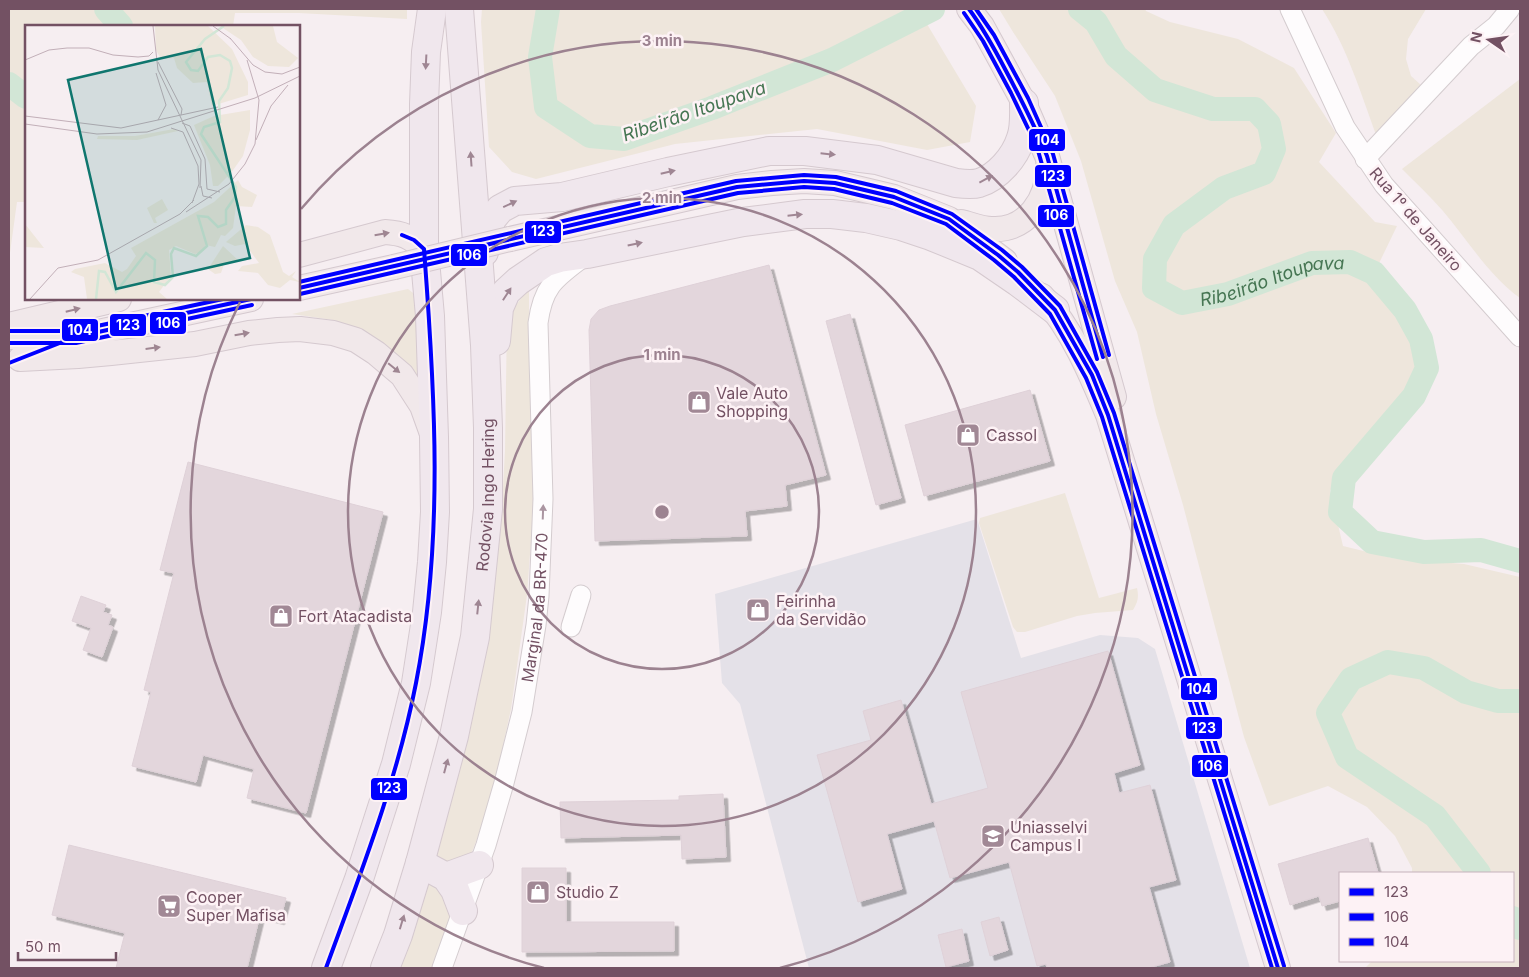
<svg xmlns="http://www.w3.org/2000/svg" width="1529" height="977" viewBox="0 0 1529 977" font-family="Inter,sans-serif">
  <defs>
    <filter id="shadow"><feDropShadow dx="4.5" dy="4.5" stdDeviation="0" flood-color="#0004"/></filter>
  </defs>
  <rect width="100%" height="100%" fill="#f6eef1"/>
  <!-- education -->
  <path fill="#e4e1e8" d="M977,519L1021,658L1100,635L1138,638L1155,649L1250,968H809L740,704L722,683L715,594Z"/>
  <!-- green -->
  <g fill="#eee6dc">
    <path d="M9,9H407V19L299,13H235L233,26H26V202H17L9,260Z"/>
    <path d="M482,9H918L976,106L970,142L927,150L817,129L675,144L536,179L512,172L489,147L481,22Z"/>
    <path d="M999,9H1145L1146,11L1170,22L1238,39L1294,68L1336,133L1319,162L1375,222L1397,226L1369,284C1412,308 1432,356 1403,399C1391,417 1370,428 1357,445C1347,459 1339,476 1330,491L1343,546L1392,558L1464,564L1520,577V968H1365L1372,961H1513V873H1412V868L1395,836L1367,807L1328,786L1269,806L1244,737L1183,505L1156,414L1137,332L1115,281L1081,161L1055,96L1013,32Z"/>
    <path d="M1322,9H1426L1408,39L1406,59L1411,76L1421,85L1377,137C1361,94 1347,47 1322,9Z"/>
    <path d="M1520,79V298C1489,276 1467,239 1443,211C1430,196 1415,182 1402,169Z"/>
    <path d="M408,289L418,297L427,396L370,337L333,320L292,314Z"/>
    <path d="M529,291V341L534,500L527,595L511,709L496,778L477,839L472,852L462,864L432,861L492,603L501,523L505,451L507,317L525,293Z"/>
    <path d="M1065,493L1099,598L1137,588C1139,597 1138,602 1133,610L1095,613L1077,616L1025,632H1017L1013,627L979,523L980,518Z"/>
    <path d="M428,876C439,886 448,897 450,912C451,920 436,958 433,968H398Z"/>
  </g>
  <g fill="none" stroke-linecap="round" stroke-linejoin="round">
    <!-- river -->
    <g stroke="#d2e6d6" stroke-width="24">
      <path d="M106,9L121,26"/>
      <path d="M548,9L540,57L546,107L590,136L624,139L712,108L832,60L933,9"/>
      <path id="s1" d="M1080,9L1096,22L1116,56L1155,90L1213,109H1255L1269,124L1274,149L1264,173L1224,188L1174,225L1155,259L1154,288L1182,303L1228,294L1312,263L1350,262L1374,273L1405,310L1421,339L1427,368L1414,396L1344,478L1340,512L1372,542L1424,552L1481,550L1520,561"/>
      <path d="M9,84L26,97"/>
      <path d="M1479,873L1435,816L1347,757L1328,713L1351,679L1388,662L1424,668L1466,692L1498,701H1520"/>
      <path d="M1513,918L1520,928"/>
    </g>
  </g>
  <!-- building -->
  <g fill="#e3d6dc" stroke="#dfd1d8" filter="url(#shadow)">
    <path d="M769,265L826,475L785,485L787,506L745,511L747,536L595,541L589,330L591,319L599,310L610,306Z"/>
    <path d="M850,314L901,498L876,505L826,321Z"/>
    <path d="M1030,390L1050,461L924,496L905,425Z"/>
    <path d="M188,462L383,512L306,813L247,798L254,769L203,755L196,782L132,766L151,692L144,690L174,573L160,570Z"/>
    <path d="M81,596L106,605L103,612L112,615L108,625L113,627L102,657L83,650L91,628L72,621Z"/>
    <path d="M1108,651L1140,765L1114,773L1119,793L1150,785L1176,880L1149,887L1170,962L1148,968H1047L1046,964L1037,966L1009,862L950,878L934,821L887,834L902,889L858,902L817,755L871,740L863,711L901,700L931,804L988,788L961,692Z"/>
    <path d="M723,794L726,857L682,859L681,835L561,838L560,802L679,800V796Z"/>
    <path d="M1368,838L1378,873H1340V901L1322,906L1319,896L1290,905L1278,864Z"/>
    <path d="M69,845L286,898L280,920L260,915L247,968H116L125,933L52,915Z"/>
    <path d="M522,868H566V922H674V951L522,952Z"/>
    <path d="M999,917L1008,950L990,956L981,922Z"/>
    <path d="M962,929L969,961L946,967L938,935Z"/>
  </g>
  <g fill="none" stroke-linecap="round" stroke-linejoin="round">
    <!-- minor casing -->
    <g stroke="#d4cccf" stroke-width="21">
      <g id="minor">
        <path d="M1290,9L1345,127L1384,185L1520,337"/>
        <path d="M1365,159L1471,46L1496,26L1510,9"/>
        <path d="M571,627L581,595"/>
        <path id="s2" d="M442,968L486,845L504,783L522,712L536,625L539,596L543,499L538,323C543,285 556,278 585,256"/>
      </g>
    </g>
    <!-- major casing -->
    <g stroke="#d5c9cf" stroke-width="26">
      <g id="major">
        <path d="M969,9L982,26L1024,103L1047,156L1114,397"/>
        <path d="M961,222C970,224 982,229 992,229C1027,231 1048,199 1048,167"/>
        <path d="M510,239L737,187L772,183L804,181L835,183L894,197L949,219L1005,261"/>
        <path d="M299,255L385,232C403,233 411,237 424,249"/>
        <path d="M299,288L394,267"/>
        <path d="M1042,296C1072,329 1091,374 1108,415L1278,968"/>
        <path d="M9,325L119,299"/>
        <path d="M9,337H75L251,299"/>
        <path d="M20,359L78,356L111,353L195,344L249,333L278,330L300,329L333,333L356,340L376,353L402,375L422,406L431,431"/>
      </g>
    </g>
    <!-- highway casing -->
    <g stroke="#d5c9cf" stroke-width="30">
      <g id="highway">
        <path d="M484,252L491,220L500,209L515,201L562,197L668,172L769,151H805L877,160L956,183C964,184 972,185 979,183C998,177 1015,157 1021,138C1025,127 1024,115 1024,103"/>
        <path d="M496,341L499,308L506,292L518,281L546,262L559,258L587,254L743,222L805,214H832L866,218L901,226L931,236L980,256L1018,282L1055,310"/>
        <path d="M420,863L446,877L455,890L463,911"/>
        <path d="M446,877L479,865"/>
        <path d="M326,968L359,879L396,764L416,683L427,612L432,562L435,512L434,437L430,316L424,249V104L426,52L432,9"/>
        <path id="s3" d="M385,968L398,935L420,863L454,736L463,693L475,637L488,509V428L485,345L459,9"/>
      </g>
    </g>
    <!-- minor -->
    <use href="#minor" stroke="#fefcfd" stroke-width="19"/>
    <!-- major -->
    <use href="#major" stroke="#f1e8ea" stroke-width="24"/>
    <!-- highway -->
    <use href="#highway" stroke="#f0e7ed" stroke-width="28"/>
    <!-- major-bridge casing -->
    <g stroke="#d5c9cf" stroke-width="26" stroke-linecap="butt">
      <path id="major-bridge" d="M394,267L510,239"/>
    </g>
    <!-- major-bridge -->
    <use href="#major-bridge" stroke="#f1e8ea" stroke-width="24"/>
    <!-- bus-1 casing -->
    <g stroke="#fdf2f5" stroke-width="8">
      <g id="bus-1">
        <path d="M969,9C983,28 994,48 1005,69C1020,97 1035,126 1047,156L1103,357"/>
        <path d="M299,288L737,187L804,181L835,183L894,197L949,219L998,255L1018,272L1055,310L1092,375L1108,415L1278,968"/>
        <path d="M9,363L75,337L251,299"/>
        <path d="M326,968C360,875 397,781 416,683C444,540 435,393 424,249L414,240L402,235"/>
      </g>
    </g>
    <!-- bus-2 casing -->
    <g stroke="#fdf2f5" stroke-width="8">
      <g id="bus-2">
        <path d="M964,13L983,41L1011,93L1037,147L1097,359"/>
        <path d="M300,294L738,193L804,187L834,189L892,203L946,224L994,260L1014,277L1050,314L1086,378L1102,417L1272,968"/>
        <path d="M9,343H76L252,305"/>
      </g>
    </g>
    <!-- bus-3 casing -->
    <g stroke="#fdf2f5" stroke-width="8">
      <g id="bus-3">
        <path d="M976,9L994,35L1028,98L1053,154L1109,355"/>
        <path d="M299,282L736,181L804,175L836,177L896,191L952,214L1002,250L1022,267L1060,306L1097,372L1114,413L1284,966"/>
        <path d="M9,331H74L223,299"/>
      </g>
    </g>
    <!-- bus-1 -->
    <use href="#bus-1" stroke="#00f" stroke-width="4"/>
    <!-- bus-2 -->
    <use href="#bus-2" stroke="#00f" stroke-width="4"/>
    <!-- bus-3 -->
    <use href="#bus-3" stroke="#00f" stroke-width="4"/>
  </g>
  <!-- one-way arrows -->
  <defs><path id="oneway-solid" d="M-6-.8H1V-3.2L6.5 0L1 3.2V.8H-6Z" transform="scale(1.25)"/></defs>
  <g fill="#9f8693">
    <use href="#oneway-solid" transform="translate(426 62) rotate(93)"/>
    <use href="#oneway-solid" transform="translate(828 154) rotate(6)"/>
    <use href="#oneway-solid" transform="translate(471 159) rotate(-94)"/>
    <use href="#oneway-solid" transform="translate(668 172) rotate(-13)"/>
    <use href="#oneway-solid" transform="translate(986 179) rotate(-28)"/>
    <use href="#oneway-solid" transform="translate(510 204) rotate(-25)"/>
    <use href="#oneway-solid" transform="translate(795 215) rotate(-6)"/>
    <use href="#oneway-solid" transform="translate(635 244) rotate(-12)"/>
    <use href="#oneway-solid" transform="translate(507 294) rotate(-57)"/>
    <use href="#oneway-solid" transform="translate(478 607) rotate(-84)"/>
    <use href="#oneway-solid" transform="translate(446 766) rotate(-75)"/>
    <use href="#oneway-solid" transform="translate(402 922) rotate(-73)"/>
  </g>
  <g fill="#9f8692">
    <use href="#oneway-solid" transform="translate(382 234) rotate(-10)"/>
    <use href="#oneway-solid" transform="translate(73 310) rotate(-14)"/>
    <use href="#oneway-solid" transform="translate(242 334) rotate(-10)"/>
    <use href="#oneway-solid" transform="translate(153 348) rotate(-7)"/>
    <use href="#oneway-solid" transform="translate(394 368) rotate(39)"/>
  </g>
  <use fill="#ab95a1" href="#oneway-solid" transform="translate(543 512) rotate(-88)"/>
  <!-- distance rings -->
  <g fill="none" stroke="#9c8290" stroke-width="2.5">
    <circle cx="662" cy="512" r="157"/>
    <circle cx="662" cy="512" r="314"/>
    <path d="M544 968A471 471 0 0 1 240 302M301 209A471 471 0 1 1 780 968"/>
  </g>
  <!-- icons -->
  <defs>
    <g id="shop-square" transform="scale(1.25)"><rect x="-9" y="-9" width="18" height="18" rx="4" fill="#a18895" stroke="#fdf2f5"/><path d="M-5-2.5h2.3a2.7 3.5 0 0 1 5.4 0H5L5.5 6h-11ZM-1.5-2.5h3a1.5 2.3 0 0 0-3 0Z" fill="#fff"/></g>
    <g id="university-square" transform="scale(1.25)"><rect x="-9" y="-9" width="18" height="18" rx="4" fill="#a18895" stroke="#fdf2f5"/><path d="M0-5L7-2L0 1L-7-2ZM-4 1L0 2.5L4 1V4Q0 6-4 4Z" fill="#fff"/></g>
    <g id="supermarket-square" transform="scale(1.25)"><rect x="-9" y="-9" width="18" height="18" rx="4" fill="#a18895" stroke="#fdf2f5"/><path d="M-6-5.5h2.5l.6 2H6L4.5 2H-2.5L-4.4-4H-6ZM-1.5 3.2a1.3 1.3 0 1 0 .1 0ZM3 3.2a1.3 1.3 0 1 0 .1 0Z" fill="#fff"/></g>
  </defs>
  <g fill-rule="evenodd">
    <use href="#shop-square" x="699" y="402"/>
    <use href="#shop-square" x="968" y="435"/>
    <use href="#shop-square" x="758" y="610"/>
    <use href="#shop-square" x="281" y="616"/>
    <use href="#university-square" x="993" y="836"/>
    <use href="#shop-square" x="538" y="892"/>
    <use href="#supermarket-square" x="169" y="906"/>
  </g>
  <g text-anchor="middle" dominant-baseline="central" stroke-width="5" stroke-linejoin="round" paint-order="stroke">
    <!-- street labels -->
    <g font-size="16" fill="#735163" stroke="#fdf2f5">
      <text transform="translate(1416 219) rotate(49)">Rua 1º de Janeiro</text>
      <text stroke="none"><textPath href="#s3" startOffset="486">Rodovia Ingo Hering</textPath></text>
      <text stroke="none"><textPath href="#s2" startOffset="374">Marginal da BR-470</textPath></text>
    </g>
    <!-- poi labels -->
    <g font-size="16" fill="#735163" stroke="#fdf2f5" text-anchor="start">
      <text x="716" y="393">Vale Auto<tspan x="716" dy="18">Shopping</tspan></text>
      <text x="986" y="435">Cassol</text>
      <text x="776" y="601">Feirinha<tspan x="776" dy="18">da Servidão</tspan></text>
      <text x="298" y="616">Fort Atacadista</text>
      <text x="1010" y="827">Uniasselvi<tspan x="1010" dy="18">Campus I</tspan></text>
      <text x="556" y="892">Studio Z</text>
      <text x="186" y="897">Cooper<tspan x="186" dy="18">Super Mafisa</tspan></text>
    </g>
    <!-- water labels -->
    <g font-size="18" font-style="italic" fill="#467653" stroke="#fdf2f5">
      <text transform="translate(694 111) rotate(-19)">Ribeirão Itoupava</text>
      <text stroke="none"><textPath href="#s1" startOffset="585">Ribeirão Itoupava</textPath></text>
    </g>
  </g>
  <!-- overview -->
  <g transform="translate(25 25)">
    <rect width="275" height="275" fill="#f6eef1"/>
    <path d="M130,1H183L207,24L223,57V70L187,81L182,57L168,58L152,43L149,33L136,34L131,25ZM195,1H248L252,17L273,33L264,42L243,41L228,32L216,15ZM225,85V105L218,131L206,148L193,161H188L185,140L169,100L189,91ZM149,104L153,106L112,115L72,114L73,111H110ZM213,155L217,162L232,170L227,182L211,181L208,203L200,211L196,210L190,222L181,220L176,227L170,229L151,221L144,225L146,251L134,267L142,274H62L59,252L46,247L50,244L80,238L97,247L102,244L111,231L106,223L189,177ZM137,174L143,185L130,193L132,198H129L122,183ZM0,199L4,204L19,223L0,222ZM221,200L233,202L245,210L258,247L264,251L271,246L267,252L275,257L265,255L255,263L243,260L233,248L213,246L217,241L234,238L220,219L210,221L201,217ZM198,221L214,236L199,239L196,248L190,249L183,244Z" fill="#eee6dc"/>
    <path fill="none" stroke="#d2e6d6" stroke-width="2.5" d="M71,274L74,246L80,247L91,267L121,228L130,235L129,257L140,260L148,252L146,229L149,223L171,231L182,221L173,191L183,192L193,202L201,199V185L210,172L211,162L176,109L179,102L195,97L194,76L203,63L207,43L205,36L195,30L183,32L173,46L166,45L161,37L180,14L199,1"/>
    <path fill="none" stroke="#c2afb8" stroke-width="1" d="M128,1L133,45L176,135L175,163M188,1L206,14M205,13L228,40L240,47L257,49L275,42M0,35L24,25L42,23H64L88,30L113,32L124,31L128,27M133,37L157,84L156,90M131,48L141,80L133,95M0,91L96,103L193,82M157,98L165,101L180,134L182,164L195,167M0,99L72,109L122,107L230,73L275,51M146,103L158,107L173,141L174,159L167,178M231,115L246,81L263,60M176,161L178,171L187,173M161,187L204,159L220,139L230,119L234,75L222,35M5,274L33,243L73,235L155,189L169,175"/>
    <path fill="#0f766e" fill-opacity="0.15" stroke="#0f766e" stroke-width="2.5" d="M176,24L225,233L91,264L43,55Z"/>
    <rect width="275" height="275" fill="none" stroke="#735163" stroke-width="2.5"/>
  </g>
  <circle cx="662" cy="512" r="8" fill="#9c8290" stroke="#fdf2f5" stroke-width="2.5"/>
  <g font-size="15" text-anchor="middle" font-weight="bold" fill="#9c8290" stroke="#fdf2f5" stroke-width="5" stroke-linejoin="round" paint-order="stroke">
    <text x="662" y="46">3 min</text>
    <text x="662" y="203">2 min</text>
    <text x="662" y="360">1 min</text>
  </g>
  <g stroke="#fdf2f5" stroke-width="2">
    <rect x="1028" y="128" width="38" height="24" rx="5" fill="#00f"/>
    <rect x="1034" y="164" width="38" height="24" rx="5" fill="#00f"/>
    <rect x="1037" y="204" width="38" height="24" rx="5" fill="#00f"/>
    <rect x="524" y="220" width="38" height="24" rx="5" fill="#00f"/>
    <rect x="450" y="243" width="38" height="24" rx="5" fill="#00f"/>
    <rect x="149" y="311" width="38" height="24" rx="5" fill="#00f"/>
    <rect x="109" y="313" width="38" height="24" rx="5" fill="#00f"/>
    <rect x="61" y="318" width="38" height="24" rx="5" fill="#00f"/>
    <rect x="1180" y="677" width="38" height="24" rx="5" fill="#00f"/>
    <rect x="1185" y="716" width="38" height="24" rx="5" fill="#00f"/>
    <rect x="1191" y="754" width="38" height="24" rx="5" fill="#00f"/>
    <rect x="370" y="777" width="38" height="24" rx="5" fill="#00f"/>
  </g>
  <g font-size="14" text-anchor="middle" font-weight="bold" fill="#fff">
    <text x="1047" y="145">104</text>
    <text x="1053" y="181">123</text>
    <text x="1056" y="220">106</text>
    <text x="543" y="236">123</text>
    <text x="469" y="260">106</text>
    <text x="168" y="328">106</text>
    <text x="128" y="330">123</text>
    <text x="80" y="335">104</text>
    <text x="1199" y="694">104</text>
    <text x="1204" y="733">123</text>
    <text x="1210" y="771">106</text>
    <text x="389" y="793">123</text>
  </g>
  <!-- border -->
  <rect width="1529" height="977" fill="none" stroke="#735163" stroke-width="20"/>
  <!-- legend -->
  <rect x="1339" y="872" width="175" height="90" fill="#fdf2f5" stroke="#c6b2bb"/>
  <rect x="1349" y="888" width="25" height="8" fill="#0000ff" stroke="#c6b2bb"/>
  <text x="1384" y="897" font-size="15" fill="#735163">123</text>
  <rect x="1349" y="913" width="25" height="8" fill="#0000ff" stroke="#c6b2bb"/>
  <text x="1384" y="922" font-size="15" fill="#735163">106</text>
  <rect x="1349" y="938" width="25" height="8" fill="#0000ff" stroke="#c6b2bb"/>
  <text x="1384" y="947" font-size="15" fill="#735163">104</text>
  <!-- north arrow -->
  <g transform="translate(1489 40) rotate(283)" stroke="#fdf2f5" stroke-width="4" paint-order="stroke">
  <path d="M0-4L9 19L0 12L-9 19Z" fill="#735163"/>
  <text y="-8" font-size="14" font-weight="bold" text-anchor="middle" fill="#735163">N</text>
  </g>
  <!-- scale -->
  <path d="M18 952v8h98v-8" fill="none" stroke="#735163" stroke-width="2.5"/>
  <text x="25" y="952" font-size="15" fill="#735163" stroke="#fdf2f5" stroke-width="4" paint-order="stroke">50 m</text>
</svg>
